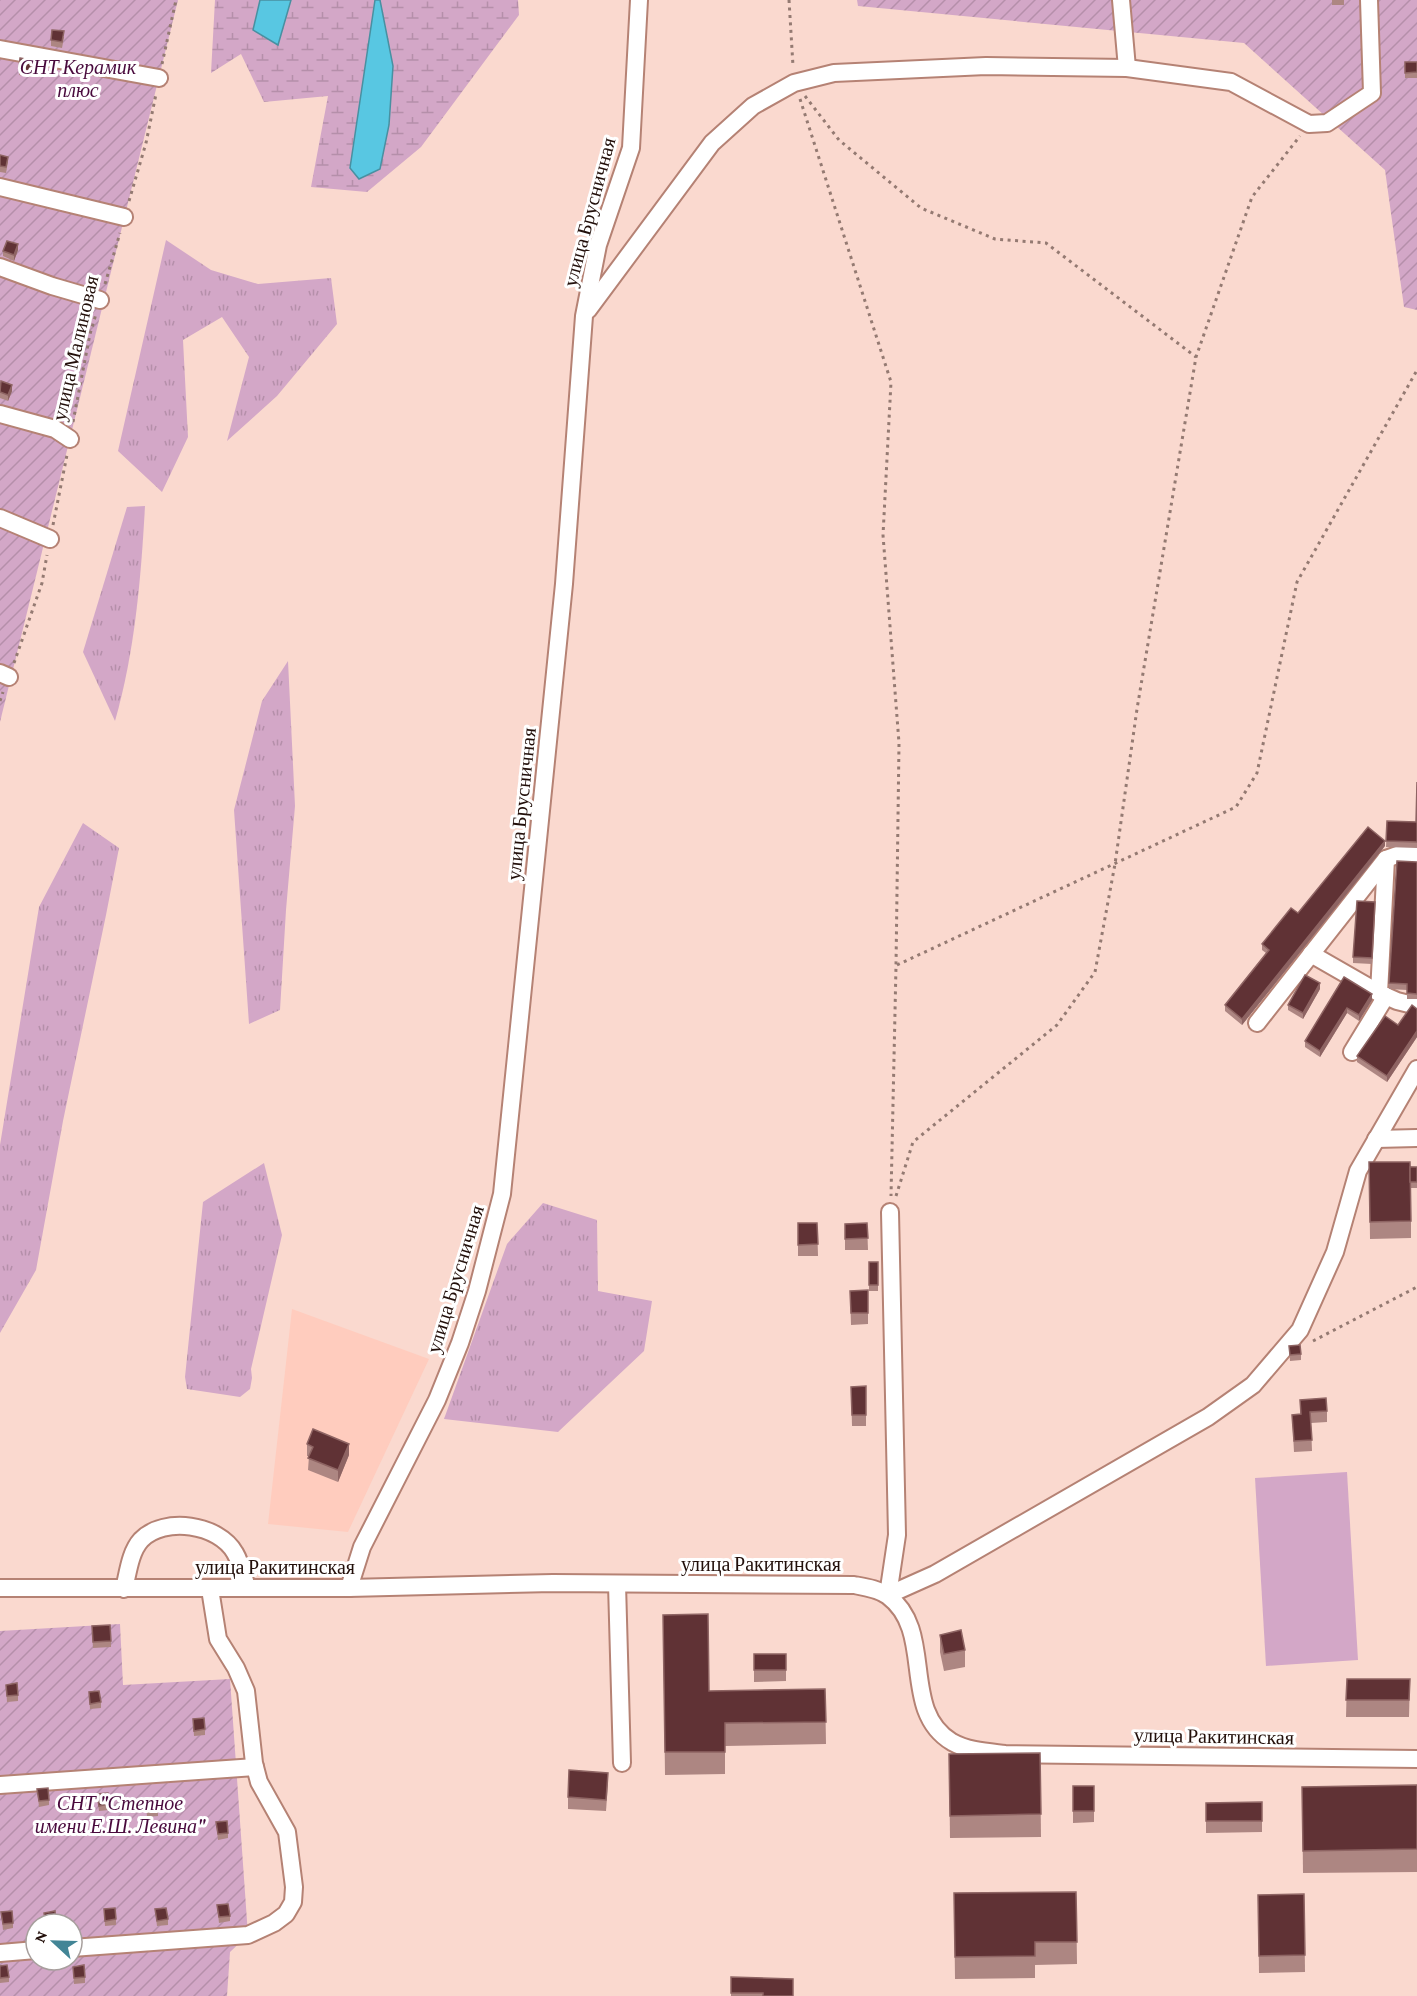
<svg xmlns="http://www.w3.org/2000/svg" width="1417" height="1996" viewBox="0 0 1417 1996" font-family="'Crimson Pro',serif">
  <defs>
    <pattern id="grass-tufts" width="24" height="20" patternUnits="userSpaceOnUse" patternTransform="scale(1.5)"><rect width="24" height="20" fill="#d3a7c7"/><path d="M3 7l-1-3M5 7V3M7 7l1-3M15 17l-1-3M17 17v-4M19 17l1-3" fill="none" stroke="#b58faa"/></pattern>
    <pattern id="wetland-marsh" width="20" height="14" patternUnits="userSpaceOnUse" patternTransform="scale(1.5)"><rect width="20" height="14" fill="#d3a7c7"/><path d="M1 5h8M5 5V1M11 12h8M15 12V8" fill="none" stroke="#b58faa"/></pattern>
    <pattern id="garden-furrows" width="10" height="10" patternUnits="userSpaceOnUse" patternTransform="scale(1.5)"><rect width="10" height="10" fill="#d3a7c7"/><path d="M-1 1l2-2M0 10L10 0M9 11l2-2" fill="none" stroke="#b58faa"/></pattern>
  </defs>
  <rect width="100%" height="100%" fill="#fad9cf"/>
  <!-- built -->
  <path fill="#ffccbe" d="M292,1309L429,1359L348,1532L268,1524Z"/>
  <!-- grass -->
  <g fill="url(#grass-tufts)">
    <path d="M166,240L211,270L258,284L331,278L337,324L277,396L227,441L249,357L222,317L183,340L188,437L162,492L118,451Z"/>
    <path d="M145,506C141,578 135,651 115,721L83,652L127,507Z"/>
    <path d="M288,661L295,806L286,910L280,1010L249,1024L234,810L262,701Z"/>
    <path d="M83,823L119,848L106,915L63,1121L36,1270L0,1333V1145L39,907Z"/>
    <path d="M264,1163L282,1235L251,1369L252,1378L250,1389L240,1397L187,1389L185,1377L203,1202Z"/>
    <path d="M543,1203L597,1220L598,1291L652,1301L644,1351L558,1432L444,1419L507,1244Z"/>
  </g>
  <!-- wetland -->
  <path fill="url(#wetland-marsh)" d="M215,0H518L519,15L421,147L367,192L311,187L328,96L264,102L241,54L211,73Z"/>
  <!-- garden -->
  <g fill="url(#garden-furrows)" fill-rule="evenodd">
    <path d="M0,0H178L0,722Z"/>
    <path d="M857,0H1417V310L1404,307L1385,170L1244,43L858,6Z"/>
    <path d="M120,1624L123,1685L230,1679L248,1935L230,1952L227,1996H0V1631ZM36,1924H72V1960H36Z"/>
  </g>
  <!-- pitch -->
  <path fill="#d3a7c7" d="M1347,1472L1358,1660L1266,1666L1255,1478Z"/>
  <!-- water -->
  <g fill="#58c7e2" stroke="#4890a1" stroke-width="1.5">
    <path d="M260,0H291L278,45L253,30Z"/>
    <path d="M375,0H380L393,66L389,125L380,169L359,179L350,168Z"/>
  </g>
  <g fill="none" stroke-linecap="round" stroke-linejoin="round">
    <!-- minor casing -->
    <g stroke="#b58274" stroke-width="20">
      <g id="minor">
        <path d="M1121,0L1127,68"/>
        <path d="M0,49L159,78"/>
        <path d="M0,187L124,217"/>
        <path d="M0,267L52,286L100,300"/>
        <path d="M588,310L712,143L753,106L794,83L834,73L986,66L1127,68L1231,82L1309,124L1327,123L1372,93L1369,0"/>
        <path d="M0,414L55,429L70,439"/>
        <path d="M0,518L50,539"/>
        <path d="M0,673L9,677"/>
        <path d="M1311,954L1379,993L1397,1001L1417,1006"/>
        <path d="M1379,993L1386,859"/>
        <path d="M1257,1023L1386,859L1400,854L1417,855"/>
        <path d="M1352,1052L1386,996"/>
        <path d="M1376,1139L1417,1138"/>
        <path d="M617,1584L622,1763"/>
        <path d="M0,1588H349L553,1583L854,1585C865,1587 879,1589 888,1596C936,1632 899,1710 952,1742C968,1751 988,1752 1005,1754L1417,1759"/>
        <path d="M349,1588L362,1547L437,1400L460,1343L477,1291L502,1194L564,584L584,316L598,245L631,148L639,0"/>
        <path d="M124,1589C128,1573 130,1552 141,1540C164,1516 219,1524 235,1553C241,1563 244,1577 247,1588"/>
        <path d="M888,1595L935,1574L1208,1417L1253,1385L1300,1330L1335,1252L1358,1171L1417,1069"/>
        <path d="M888,1595L897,1535L890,1212"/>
        <path d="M0,1785L255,1767"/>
        <path d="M72,1948L248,1935L274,1923L286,1914L293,1902L294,1887L287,1832L259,1782L254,1763L246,1691L236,1668L218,1639L210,1589"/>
        <path d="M0,1953L36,1950"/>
      </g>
    </g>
    <!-- path -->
    <g stroke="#947a72" stroke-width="3" stroke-dasharray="3 4.5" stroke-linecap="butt">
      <path d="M789,0L793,66"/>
      <path d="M162,64L176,0"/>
      <path d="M805,96L839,140L921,208L995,239L1046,243L1196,357"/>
      <path d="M800,99L891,382L883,535L899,743L896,966L891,1196"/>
      <path d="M129,201L146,143L156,94"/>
      <path d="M105,284L120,233"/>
      <path d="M73,422L90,334L96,314"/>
      <path d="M53,525L67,455"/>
      <path d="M14,663L42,583L47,555"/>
      <path d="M0,701L3,692"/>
      <path d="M897,965L1236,807L1257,773L1297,582L1416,372"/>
      <path d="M896,1196L913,1142L1057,1025L1095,972L1115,864L1137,709L1196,357L1252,197L1300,136"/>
      <path d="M1313,1341L1417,1287"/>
    </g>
    <!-- minor -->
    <use href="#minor" stroke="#fff" stroke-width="16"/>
  </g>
  <!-- wall -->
  <g fill="#ad8682">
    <rect x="1332" y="0" width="12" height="5"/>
    <path d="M64,37L62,48L51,46V40Z"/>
    <rect x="1405" y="62" width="12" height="16"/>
    <path d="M32,66L30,77L19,75V69Z"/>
    <path d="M0,155L8,162L6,173L0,172Z"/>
    <path d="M18,250L14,261L3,256V251Z"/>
    <path d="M0,383L12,391L8,401L0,398Z"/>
    <path d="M1417,782V848L1386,847L1387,821L1416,822Z"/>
    <path d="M1385,846L1242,1025L1225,1011V1005L1266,953L1262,950V944L1298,913Z"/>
    <path d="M1417,862V999H1407V990L1389,989V983Z"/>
    <path d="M1375,908L1372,964L1353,963V957Z"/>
    <path d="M1344,977L1372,1000L1359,1021L1347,1013L1320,1057L1305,1047V1041Z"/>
    <path d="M1320,989L1303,1019L1288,1010V1005Z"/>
    <path d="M1417,1009V1037L1387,1082L1357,1062V1056L1398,1025Z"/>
    <path d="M1369,1162L1417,1167V1188H1411V1238L1370,1239Z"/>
    <path d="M798,1223H817L818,1256H798Z"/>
    <path d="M867,1223L868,1250H845V1224Z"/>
    <rect x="869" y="1262" width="9" height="29"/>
    <path d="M850,1291L868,1313V1324L851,1325Z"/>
    <path d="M1289,1346L1301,1354V1360L1290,1361Z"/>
    <path d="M866,1386V1426H852L851,1387Z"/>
    <path d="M1300,1400L1327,1411V1422L1311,1423L1312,1451L1294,1452L1292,1415L1300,1414Z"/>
    <path d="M307,1444L349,1455L338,1482L308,1470L309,1456H307Z"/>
    <path d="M663,1615L709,1691L825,1689L826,1744L725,1746V1774L665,1775Z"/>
    <path d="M92,1632L111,1641V1647L93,1648Z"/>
    <path d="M940,1635L965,1650V1667L944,1671L940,1652Z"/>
    <path d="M754,1654H786V1681L754,1682Z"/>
    <path d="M1347,1679H1410L1409,1717H1346Z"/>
    <path d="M6,1685L18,1695V1701L7,1702Z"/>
    <path d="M89,1692L101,1702V1708L90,1709Z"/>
    <path d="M193,1719L205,1729V1735L194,1736Z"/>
    <path d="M1040,1753L1041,1837L950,1838L949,1754Z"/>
    <path d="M608,1784L606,1811L568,1809V1797Z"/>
    <path d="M1417,1785V1872L1303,1873L1302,1787Z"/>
    <path d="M1073,1786H1094V1822L1073,1823Z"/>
    <path d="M37,1789L49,1800V1805L39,1807Z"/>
    <path d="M97,1794L109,1804V1810L99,1811Z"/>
    <path d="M146,1800L158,1810V1816L147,1817Z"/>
    <path d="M1262,1802V1832L1206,1833V1803Z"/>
    <path d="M216,1822L228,1833V1838L218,1840Z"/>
    <path d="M1076,1892L1077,1964L1035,1965V1978L955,1979L954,1893Z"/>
    <path d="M1304,1894L1305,1972L1259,1973L1258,1895Z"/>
    <path d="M217,1905L230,1916V1921L219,1923Z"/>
    <path d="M104,1909L116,1919V1925L105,1926Z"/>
    <path d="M155,1909L168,1919V1925L157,1926Z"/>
    <path d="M1,1912L13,1923V1928L3,1930Z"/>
    <path d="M0,1966L9,1977V1982L0,1983Z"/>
    <path d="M73,1967L85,1977V1983L74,1984Z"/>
    <path d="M731,1977L793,1996H731Z"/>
  </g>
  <!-- shaded-wall -->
  <g fill="#8e6463">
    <path d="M18,244V250L14,261V255Z"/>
    <path d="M12,385V391L8,401V395Z"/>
    <path d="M1385,841V846L1242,1025V1019Z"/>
    <path d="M1320,983V989L1303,1019V1013Z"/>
    <path d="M1372,994V1000L1359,1021V1015Z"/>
    <path d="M1347,1008V1013L1320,1057V1051Z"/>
    <path d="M1417,1031V1037L1387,1082V1076Z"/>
    <path d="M349,1444V1455L338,1482V1470Z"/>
  </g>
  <!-- building -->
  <g fill="#603235" stroke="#8e6463" stroke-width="1.5">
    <path d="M52,30L64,31L62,42L51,40Z"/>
    <path d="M20,58L32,60L30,71L19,69Z"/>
    <path d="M1405,62H1417V72L1405,73Z"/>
    <path d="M0,155L8,157L6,167L0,166Z"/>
    <path d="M7,241L18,244L14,255L3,251Z"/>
    <path d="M1,381L12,385L8,395L0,392Z"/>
    <path d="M1417,782V842L1386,841L1387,821L1416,822Z"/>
    <path d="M1368,827L1385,841L1242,1019L1225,1005L1269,950L1262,944L1291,908L1298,913Z"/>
    <path d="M1397,861L1417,862V994L1407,993V984L1389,983Z"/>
    <path d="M1357,901L1375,902L1372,958L1353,957Z"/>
    <path d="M1305,975L1320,983L1303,1013L1288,1005Z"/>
    <path d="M1344,977L1372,994L1359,1015L1347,1008L1320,1051L1305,1041Z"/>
    <path d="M1412,1005L1417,1009V1031L1387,1076L1357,1056L1385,1016L1398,1025Z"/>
    <path d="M1369,1162H1410L1411,1221L1370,1222Z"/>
    <rect x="1410" y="1167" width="7" height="15"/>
    <path d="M798,1223H817L818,1244L798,1245Z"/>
    <path d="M867,1223L868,1238L845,1239V1224Z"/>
    <rect x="869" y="1262" width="9" height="23"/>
    <path d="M868,1290V1313H851L850,1291Z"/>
    <path d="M1300,1345L1301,1354L1290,1355L1289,1346Z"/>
    <path d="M866,1386V1415H852L851,1387Z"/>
    <path d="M1326,1398L1327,1411L1310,1412L1312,1440L1294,1441L1292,1415L1301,1414L1300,1400Z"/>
    <path d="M313,1429L349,1444L338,1470L308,1458L313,1447L307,1444Z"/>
    <path d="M708,1614L709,1691L825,1689L826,1722L725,1723V1752H665L663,1615Z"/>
    <path d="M110,1625L111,1641L93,1642L92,1626Z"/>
    <path d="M961,1630L965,1650L944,1654L940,1635Z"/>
    <rect x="754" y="1654" width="32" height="16"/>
    <path d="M1347,1679H1410L1409,1700H1346Z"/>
    <path d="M17,1683L18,1695L7,1696L6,1685Z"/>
    <path d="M99,1691L101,1702L90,1704L89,1692Z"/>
    <path d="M204,1718L205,1729L194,1731L193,1719Z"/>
    <path d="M1040,1753L1041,1814L950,1816L949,1754Z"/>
    <path d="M569,1770L608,1773L606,1800L568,1797Z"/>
    <path d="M1417,1785V1849L1303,1851L1302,1787Z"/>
    <rect x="1073" y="1786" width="21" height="25"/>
    <path d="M48,1788L49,1800L39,1801L37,1789Z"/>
    <path d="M108,1793L109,1804L99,1806L97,1794Z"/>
    <path d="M156,1799L158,1810L147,1811L146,1800Z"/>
    <path d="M1262,1802V1821H1206V1803Z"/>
    <path d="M227,1821L228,1833L218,1834L216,1822Z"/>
    <path d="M1076,1892L1077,1942H1035V1956L955,1957L954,1893Z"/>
    <path d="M1304,1894L1305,1955L1259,1956L1258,1895Z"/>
    <path d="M228,1904L230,1916L219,1917L217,1905Z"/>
    <path d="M115,1908L116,1919L105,1921L104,1909Z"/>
    <path d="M166,1908L168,1919L157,1921L155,1909Z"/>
    <path d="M12,1911L13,1923L3,1924L1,1912Z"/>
    <path d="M55,1911L56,1923L46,1924L44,1913Z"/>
    <path d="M7,1965L9,1977L0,1978V1966Z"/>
    <path d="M84,1965L85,1977L74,1978L73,1967Z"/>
    <path d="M731,1977L793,1979V1996H763V1993H731Z"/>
  </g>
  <g text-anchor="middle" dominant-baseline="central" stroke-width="6" stroke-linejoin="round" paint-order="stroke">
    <!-- park labels -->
    <g font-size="20" font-style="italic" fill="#490a3d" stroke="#fff">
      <text x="78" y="67">СНТ Керамик<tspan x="78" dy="23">плюс</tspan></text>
      <text x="120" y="1803">СНТ "Степное<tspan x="120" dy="23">имени Е.Ш. Левина"</tspan></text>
    </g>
    <!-- street labels -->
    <g font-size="20" fill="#220f0a" stroke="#fff">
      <text transform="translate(589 212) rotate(-75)">улица Брусничная</text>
      <text transform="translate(75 348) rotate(-77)">улица Малиновая</text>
      <text transform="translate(521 804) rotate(-84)">улица Брусничная</text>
      <text transform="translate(455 1279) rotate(-73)">улица Брусничная</text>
      <text x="761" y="1564">улица Ракитинская</text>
      <text x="275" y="1567">улица Ракитинская</text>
      <text transform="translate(1214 1736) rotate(1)">улица Ракитинская</text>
    </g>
  </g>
  <!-- north arrow -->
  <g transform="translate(54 1942) rotate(292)"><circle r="28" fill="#ffffff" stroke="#a79f9d" stroke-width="1.5"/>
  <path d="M0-4.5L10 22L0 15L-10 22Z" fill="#428596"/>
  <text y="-9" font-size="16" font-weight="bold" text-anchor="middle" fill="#220f0a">N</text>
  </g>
</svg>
